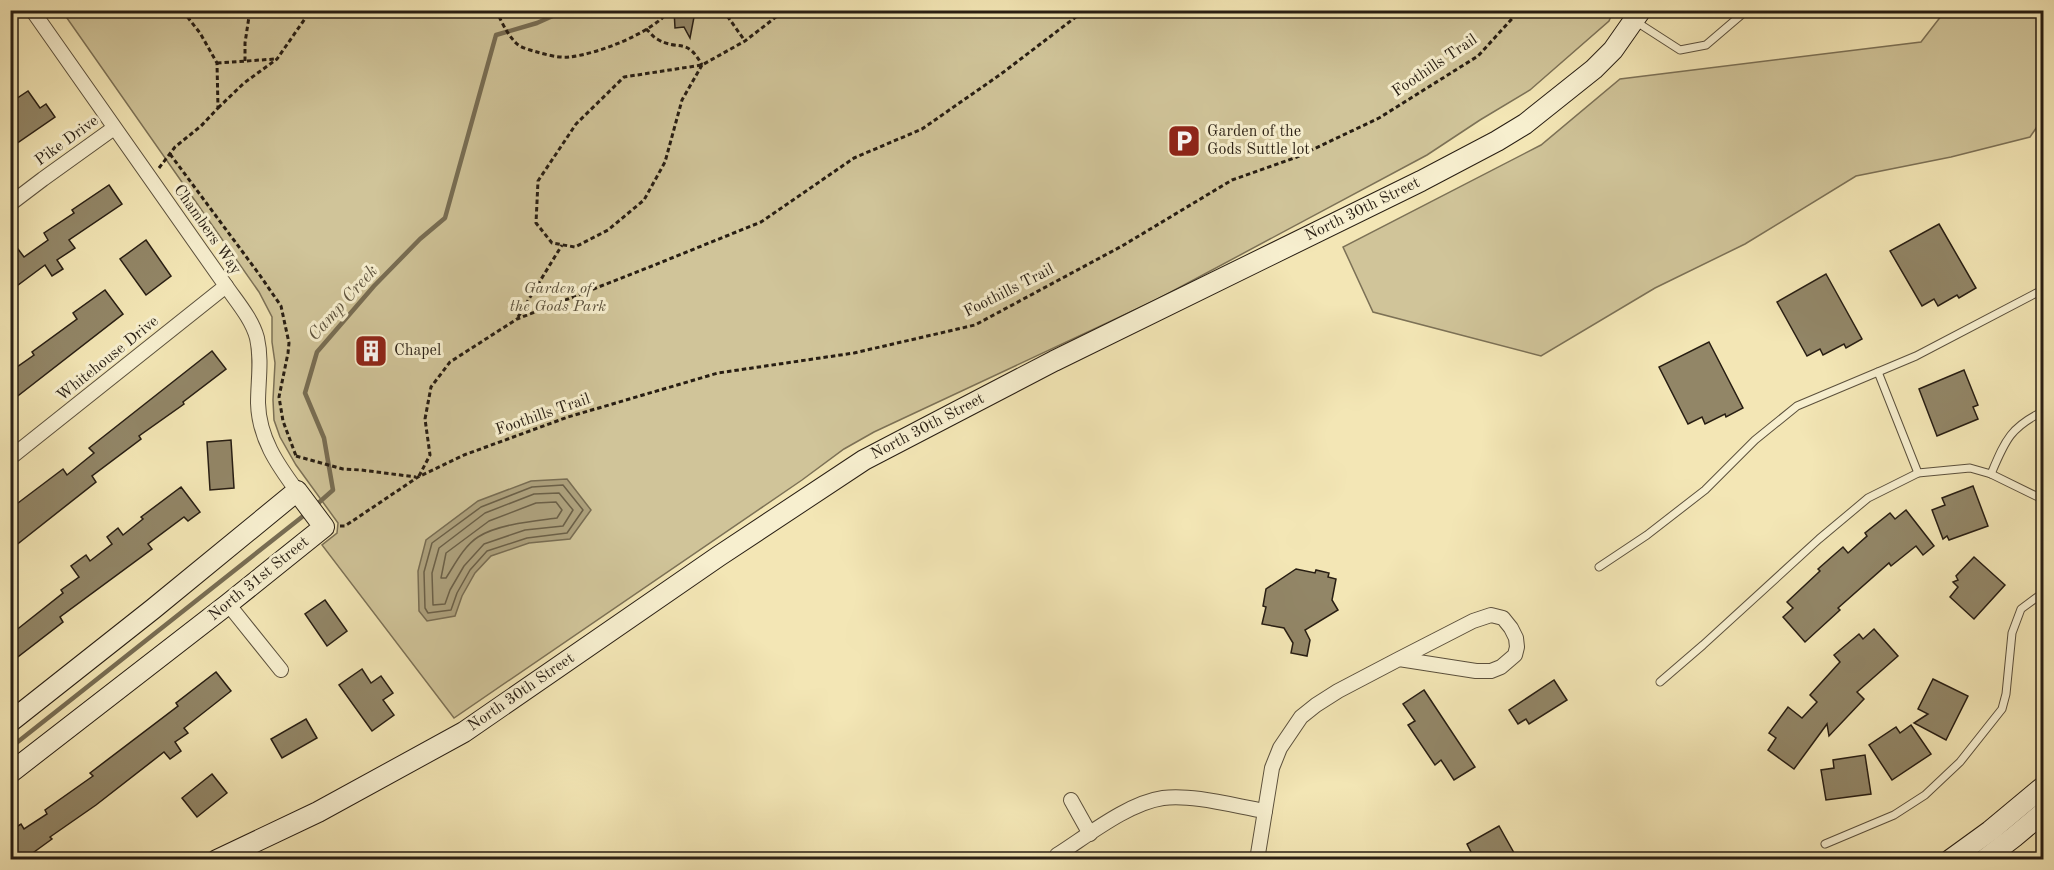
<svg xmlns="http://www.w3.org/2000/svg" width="2054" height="870" viewBox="0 0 2054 870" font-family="'Old Standard TT',serif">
  <rect width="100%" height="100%" fill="#f3e6b5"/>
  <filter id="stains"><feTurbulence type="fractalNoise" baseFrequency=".00333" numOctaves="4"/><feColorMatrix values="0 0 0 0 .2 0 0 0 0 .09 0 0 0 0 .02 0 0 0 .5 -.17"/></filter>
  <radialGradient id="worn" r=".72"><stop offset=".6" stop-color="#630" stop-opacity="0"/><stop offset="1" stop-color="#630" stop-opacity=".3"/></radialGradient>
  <!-- green -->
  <g fill="#d0c499" stroke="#7c7156" stroke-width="1.5">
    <path d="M62,11H1613L1609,21L1530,90L1480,120L1427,155L1156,300L874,432L844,449L802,480L454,718L322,545L337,533L338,523L296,465L280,437L274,420L273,400L275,363L272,342V317L259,292Z"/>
    <path d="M1945,11H2043V118L2030,137L1951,157L1856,176L1745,244L1655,288L1541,356L1373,312L1343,247L1541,145L1620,79L1921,42Z"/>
  </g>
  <!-- water -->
  <path fill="#aea27e" stroke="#786d53" stroke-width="1.5" d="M567,479L591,510L570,539L529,543L491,556L475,573L462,596L455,616L427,621L419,611L418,571L426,540L478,501L531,481Z"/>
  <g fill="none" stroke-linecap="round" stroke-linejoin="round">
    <!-- shore -->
    <g stroke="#6b6048" stroke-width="1.5">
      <path d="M563,485L583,510L567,533L527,538L487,551L470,570L457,593L451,610L428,613L425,608L424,572L432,543L481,507L532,487Z"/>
      <path d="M559,493L573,510L563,526L525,530L484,544L464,566L450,590L445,604L433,605L432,573L439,548L485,513L534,494Z"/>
      <path d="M556,502L562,510L557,518C535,521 498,524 478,537C464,546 455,564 446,578H441L446,553L489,521L536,503Z"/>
    </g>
    <!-- stream -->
    <g stroke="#786d53" stroke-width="4.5">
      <path d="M315,506L333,490L324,438L305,393L317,352L374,286L420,239L445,218L496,35L537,23L566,10"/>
      <path d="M10,748L307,513"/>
    </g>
  </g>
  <!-- building -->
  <g fill="#928667" stroke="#281e13" stroke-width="1.5">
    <path d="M674,10L695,12L690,38L684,27L675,28Z"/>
    <path d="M28,91L40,108L46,104L55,117L10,148V103Z"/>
    <path d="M109,185L122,204L69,240L75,248L57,260L63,269L52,276L45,265L10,291V254L18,249L24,257L48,240L44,233L74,213L72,210Z"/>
    <path d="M1939,224L1976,288L1959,298L1957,295L1938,306L1934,299L1922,306L1890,251Z"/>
    <path d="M146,240L171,276L146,295L120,259Z"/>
    <path d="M1826,274L1862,339L1846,348L1844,344L1823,355L1820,349L1807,356L1777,302Z"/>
    <path d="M105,290L123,314L10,402V372L34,355L32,352L77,319L73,313Z"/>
    <path d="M1709,342L1743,408L1726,417L1725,414L1705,424L1702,417L1688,424L1659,367Z"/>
    <path d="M212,351L226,369L183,402L184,404L139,436L141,439L92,476L96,482L10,550V509L63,469L67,475L94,453L89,448Z"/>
    <path d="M1964,370L1978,405L1973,407L1978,419L1937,436L1919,389Z"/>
    <path d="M231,440L234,488L210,490L207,442Z"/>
    <path d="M1973,486L1988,526L1949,540L1947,536L1943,539L1932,510L1945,505L1942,498Z"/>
    <path d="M181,487L200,512L188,521L184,517L148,544L152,549L60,617L63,622L10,663V635L63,593L61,590L79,577L71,566L86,555L90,561L112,544L107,537L118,528L123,535L143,519L141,517Z"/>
    <path d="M1906,510L1934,546L1923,555L1916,546L1891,566L1889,563L1838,608L1840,610L1805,642L1783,617L1793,608L1787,602L1820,571L1818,569L1843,547L1848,553L1867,536L1865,533L1890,513L1895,519Z"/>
    <path d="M1974,557L2005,585L1974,619L1950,597L1958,587L1953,582L1958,580L1956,576Z"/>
    <path d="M1296,569L1315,573L1316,570L1329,573L1328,577L1336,579L1332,600L1338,610L1305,630L1310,640L1307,656L1291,653L1293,643L1284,628L1262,624L1266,607L1263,606L1266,589Z"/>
    <path d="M325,600L347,631L327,646L305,614Z"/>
    <path d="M1874,629L1898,656L1857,692L1864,699L1829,736L1827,724L1794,769L1768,750L1776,738L1769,733L1788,707L1802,718L1817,702L1810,695L1840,662L1834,655L1859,634L1863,639Z"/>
    <path d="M362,669L371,683L381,676L393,693L383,700L394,715L372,731L339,685Z"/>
    <path d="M216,672L231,691L184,728L188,733L175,742L181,751L170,759L164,752L96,805L50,837L52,839L23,860H20L10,846V831L21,824L24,829L47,814L45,810L93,776L90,773L178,706L176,703Z"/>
    <path d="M1933,679L1968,696L1946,740L1914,723L1928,714L1918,709Z"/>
    <path d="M1554,680L1567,700L1529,724L1526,719L1518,724L1509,710Z"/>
    <path d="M1424,690L1475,767L1454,780L1441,760L1435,765L1408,725L1415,721L1403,704Z"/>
    <path d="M306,719L317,738L282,758L271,739Z"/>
    <path d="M1911,725L1931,754L1892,780L1869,745L1896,727L1900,733Z"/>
    <path d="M1865,755L1871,794L1826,800L1821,770L1834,768L1833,760Z"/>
    <path d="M212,774L227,793L197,817L182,798Z"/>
    <path d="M1499,826L1518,860H1475L1467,844Z"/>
  </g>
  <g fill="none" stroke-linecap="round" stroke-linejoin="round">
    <!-- lane casing -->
    <g stroke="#5b503c" stroke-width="9">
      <g id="lane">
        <path d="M1635,21L1680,50L1706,45L1747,10"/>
        <path d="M1878,372L1918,473"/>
        <path d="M1991,474C2005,441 2010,427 2044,411"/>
        <path d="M1599,567L1647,535L1705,490L1755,440L1797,406L1916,356L2044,289"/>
        <path d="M1660,682L1703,645L1819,539L1868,498L1918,473L1970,468L1991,474L2038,497L2044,502"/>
        <path d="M1825,844L1894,815L1925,795L1960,762L2002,709L2006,694L2012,633L2021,609L2044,592"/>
      </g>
    </g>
    <!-- street casing -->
    <g stroke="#5b503c" stroke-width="16">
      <g id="street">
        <path d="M32,10L226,286C237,302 252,319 257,338C262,360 258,381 258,403C259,438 277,464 297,491"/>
        <path d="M10,204L43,179L114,128"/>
        <path d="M10,458L226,286"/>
        <path d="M228,604L281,670"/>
        <path d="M1071,800L1090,834"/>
        <path d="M1057,855C1087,836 1128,803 1163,798C1192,794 1235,806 1265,811"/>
        <path d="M1257,860L1272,768L1280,748L1301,717L1316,705L1338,691L1399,659L1473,621L1491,615L1503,618L1511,628L1516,638L1517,647L1515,655L1501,667L1491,671H1476L1399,659"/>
      </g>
    </g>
    <!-- secondary casing -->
    <g stroke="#281e13" stroke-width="22">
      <g id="secondary">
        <path d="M10,722L153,609L297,491L324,527L228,604L10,773"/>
        <path id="s1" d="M217,860L318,812L464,732L719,556L864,460L1054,361L1421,181L1497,141L1525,124L1594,69L1613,50L1641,10"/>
        <path d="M1950,860L1990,831L2044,786"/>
        <path d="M1984,860L2014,837L2044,812"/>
      </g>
    </g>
    <!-- path -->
    <g stroke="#281e13" stroke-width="3" stroke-dasharray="4.5 3" stroke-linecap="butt">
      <path d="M496,10C501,21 507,34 516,43C521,48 530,50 537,52C547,55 559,58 569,57C598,54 652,33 670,10"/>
      <path d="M723,10L745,41"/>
      <path d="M646,29C650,32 653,37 657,39C679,52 686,36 702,65"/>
      <path d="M245,61V43L250,10"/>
      <path d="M217,63L275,59"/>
      <path d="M702,65L682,100L665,162L644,200L608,230L575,247L552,243L536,223L538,181L576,124L624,77L702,65L745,41L785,10"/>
      <path d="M218,108L244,83L277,59L311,10"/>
      <path d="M170,154L259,274L281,306L289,343L288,353L279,397L283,421L296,456"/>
      <path d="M159,168L175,147L201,126L218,108L217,63L200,33L182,10"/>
      <path d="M518,317L562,245"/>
      <path d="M296,456L343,469L361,470L416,477"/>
      <path d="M419,476L430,455L425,419L431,387L450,362L517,319L652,266L761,222L854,158L922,129L1001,74L1085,10"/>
      <path d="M340,526H345L418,477L464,455L568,417L718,373L854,353L975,325L1122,246L1232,180L1297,157L1379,118L1478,56L1520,10"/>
    </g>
    <!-- lane -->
    <use href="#lane" stroke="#f7efcf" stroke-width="7"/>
    <!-- street -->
    <use href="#street" stroke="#f7efcf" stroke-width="14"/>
    <!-- secondary -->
    <use href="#secondary" stroke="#f7efcf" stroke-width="20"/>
  </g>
  <!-- icons -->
  <defs>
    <g id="parking-square" transform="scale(1.725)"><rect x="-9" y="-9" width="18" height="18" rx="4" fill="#8f2418" stroke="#f7efcf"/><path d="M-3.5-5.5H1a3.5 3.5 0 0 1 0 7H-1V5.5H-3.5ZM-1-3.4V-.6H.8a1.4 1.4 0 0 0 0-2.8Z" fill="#fff"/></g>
    <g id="building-square" transform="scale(1.725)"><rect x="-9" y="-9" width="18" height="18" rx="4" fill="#8f2418" stroke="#f7efcf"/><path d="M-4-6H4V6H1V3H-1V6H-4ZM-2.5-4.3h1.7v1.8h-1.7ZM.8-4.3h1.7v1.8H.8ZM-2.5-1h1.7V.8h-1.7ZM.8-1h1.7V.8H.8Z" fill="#fff"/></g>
  </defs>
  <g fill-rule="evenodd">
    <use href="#parking-square" x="1184" y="141"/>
    <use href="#building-square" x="371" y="351"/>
  </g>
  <g text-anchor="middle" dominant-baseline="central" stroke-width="6" stroke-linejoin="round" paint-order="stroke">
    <!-- street labels -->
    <g font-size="16" fill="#281e13" stroke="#f7efcf">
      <text transform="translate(1435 66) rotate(-34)">Foothills Trail</text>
      <text transform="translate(67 141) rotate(-36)">Pike Drive</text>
      <text stroke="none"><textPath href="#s1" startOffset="1320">North 30th Street</textPath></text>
      <text transform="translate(207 230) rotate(55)">Chambers Way</text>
      <text transform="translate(1009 291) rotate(-27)">Foothills Trail</text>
      <text transform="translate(108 359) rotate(-39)">Whitehouse Drive</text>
      <text transform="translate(543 415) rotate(-19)">Foothills Trail</text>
      <text stroke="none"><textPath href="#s1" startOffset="834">North 30th Street</textPath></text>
      <text transform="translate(259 579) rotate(-39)">North 31st Street</text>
      <text stroke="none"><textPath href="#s1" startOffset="348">North 30th Street</textPath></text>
    </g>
    <!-- poi labels -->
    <g font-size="16" fill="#281e13" stroke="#f7efcf" text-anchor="start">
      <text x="1207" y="132">Garden of the<tspan x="1207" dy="18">Gods Suttle lot</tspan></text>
      <text x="394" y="351">Chapel</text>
    </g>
    <!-- park labels -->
    <g font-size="16" font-style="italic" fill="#5a503b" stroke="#f7efcf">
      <text x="558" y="289">Garden of<tspan x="558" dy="18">the Gods Park</tspan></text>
    </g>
    <!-- water labels -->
    <g font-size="18" font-style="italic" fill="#5e533e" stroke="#f7efcf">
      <text transform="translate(343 303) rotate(-48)">Camp Creek</text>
    </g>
  </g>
  <!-- margin -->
  <rect width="2054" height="870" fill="none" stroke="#f3e6b5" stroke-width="36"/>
  <rect x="12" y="12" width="2030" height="846" fill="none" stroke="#281e13" stroke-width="3"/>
  <rect x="18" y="18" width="2018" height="834" fill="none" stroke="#281e13" stroke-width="1.5"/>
  <rect width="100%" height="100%" filter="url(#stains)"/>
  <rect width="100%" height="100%" fill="url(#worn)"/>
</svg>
